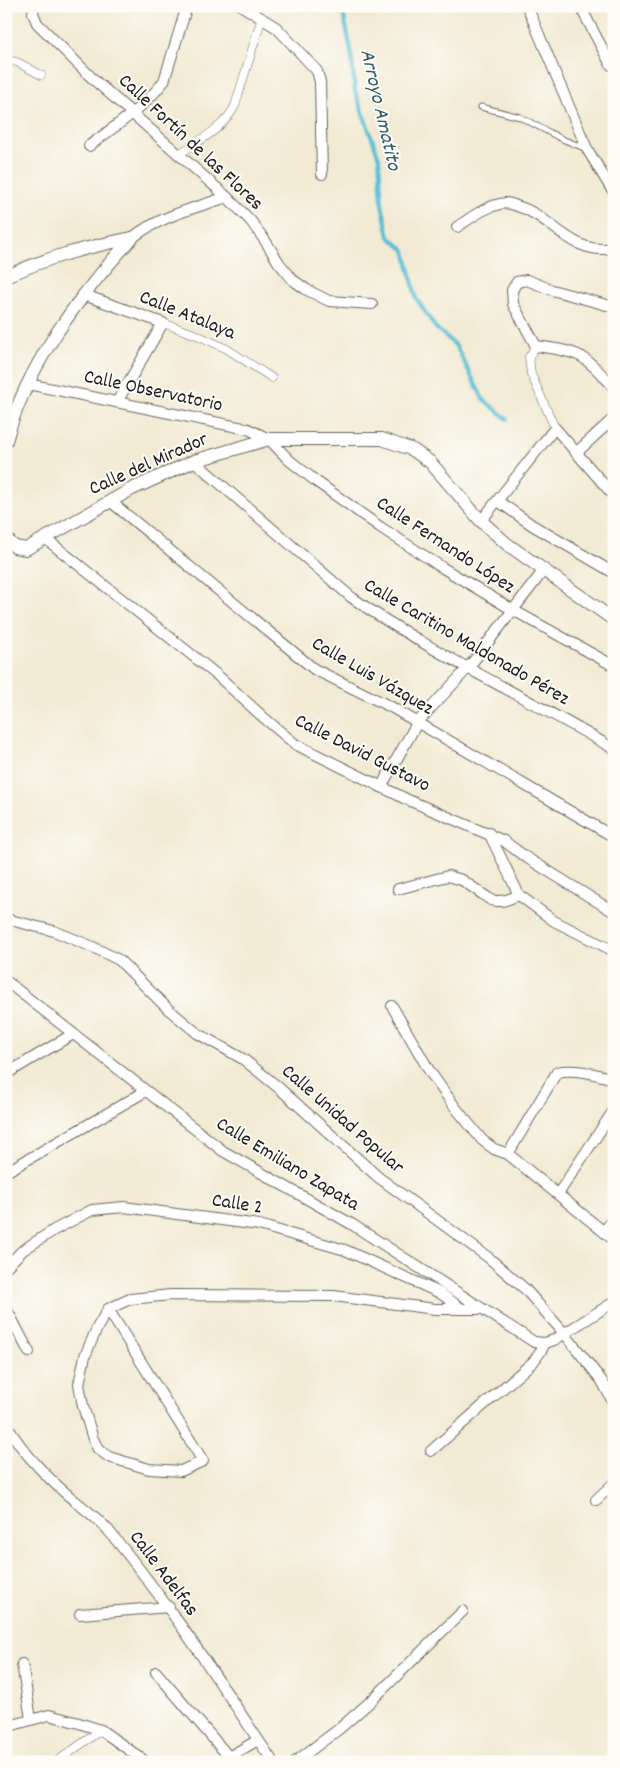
<svg xmlns="http://www.w3.org/2000/svg" width="620" height="1768" viewBox="0 0 620 1768" font-family="Dekko,sans-serif">
  <rect width="100%" height="100%" fill="#fdfcf7"/>
  <filter id="ink" filterUnits="userSpaceOnUse"><feTurbulence type="fractalNoise" baseFrequency=".02" numOctaves="2"/><feDisplacementMap in="SourceGraphic" scale="10" xChannelSelector="R" yChannelSelector="G"/><feConvolveMatrix kernelMatrix="1 2 1 2 8 2 1 2 1" color-interpolation-filters="sRGB"/></filter>
  <filter id="wash" filterUnits="userSpaceOnUse"><feTurbulence type="fractalNoise" baseFrequency=".0096" numOctaves="4" result="noise"/><feDisplacementMap in="SourceGraphic" scale="20" xChannelSelector="R" yChannelSelector="G"/><feGaussianBlur stdDeviation="1.12" result="paint"/><feColorMatrix in="noise" values="0 0 0 0 0 0 0 0 0 0 0 0 0 0 0 0 0 1.4 0 .05"/><feComposite in="paint" operator="in"/></filter>
  <g filter="url(#wash)">
    <rect width="100%" height="100%" fill="#f2ead3"/>
    <g fill="none" stroke-linecap="round" stroke-linejoin="round">
      <!-- stream -->
      <path stroke="#57bed4" stroke-width="4" d="M342,6L351,51L355,91L379,158L382,204L389,237L405,250L416,298L435,327L456,346L483,399L507,419"/>
    </g>
  </g>
  <g filter="url(#ink)">
    <g fill="none" stroke-linecap="round" stroke-linejoin="round">
      <!-- service casing -->
      <g stroke="#67645c" stroke-width="7">
        <path id="service" d="M481,107L520,117L562,139L587,149"/>
      </g>
      <!-- pedestrian casing -->
      <g stroke="#67645c" stroke-width="9">
        <g id="pedestrian">
          <path d="M6,59L19,63L41,75"/>
          <path d="M179,154C200,140 223,129 235,106L262,17"/>
          <path d="M163,323L197,335L227,349L272,378"/>
          <path d="M536,346L529,357L531,374L555,428"/>
          <path d="M56,1762L101,1730"/>
        </g>
      </g>
      <!-- minor casing -->
      <g stroke="#67645c" stroke-width="12">
        <g id="minor">
          <path d="M34,6L33,13L37,23L92,78L227,197L250,220L266,242L279,263L293,280L307,290L329,301L372,304"/>
          <path d="M242,6L277,28L317,71L320,82L322,174"/>
          <path d="M527,6L587,149L614,193"/>
          <path d="M580,6L611,65"/>
          <path d="M89,146C115,126 144,108 164,81L187,6"/>
          <path d="M457,227C472,217 487,205 506,203C509,203 514,205 517,206C553,216 570,256 614,248"/>
          <path d="M132,238C160,216 195,208 227,197"/>
          <path d="M84,295L163,323L117,402"/>
          <path d="M614,307L552,290L527,280L517,282L512,290L513,304L536,346C551,348 570,350 582,357C594,365 604,377 614,387"/>
          <path d="M28,384L248,429L269,439L289,460L317,482L380,527L443,568L513,610L614,666"/>
          <path d="M576,453L614,418"/>
          <path d="M194,461L351,597C434,655 527,697 614,749"/>
          <path d="M110,501L314,669L391,707L614,837"/>
          <path d="M498,501L532,525L614,573"/>
          <path d="M481,521L555,428L614,496"/>
          <path d="M46,539L217,675L263,717L295,744L406,799L504,841L524,856L614,912"/>
          <path d="M381,787L417,723L468,668L544,570"/>
          <path d="M489,833L519,895L554,921L614,951"/>
          <path d="M398,889L448,876L462,880L491,900C502,903 509,899 519,895"/>
          <path d="M6,919L54,931L93,947L119,960L168,1009L197,1033L243,1059L279,1088L378,1177L489,1258L525,1289L564,1333L602,1381L614,1404"/>
          <path d="M6,981L223,1151L353,1225L534,1342L545,1343L554,1340L614,1302"/>
          <path d="M392,1006L430,1072L455,1107L482,1140L494,1149L508,1154L614,1240"/>
          <path d="M6,1074L73,1034"/>
          <path d="M508,1154L557,1072C576,1068 595,1074 614,1079"/>
          <path d="M6,1172L146,1091"/>
          <path d="M558,1194L614,1110"/>
          <path d="M604,1232L614,1217"/>
          <path d="M6,1267L23,1250L54,1230L92,1210L124,1207L259,1225L345,1250L440,1293L462,1309"/>
          <path d="M6,1308L29,1352"/>
          <path d="M108,1309L203,1461L181,1471L149,1469L109,1457L98,1449L93,1439L83,1406L79,1384L85,1356L97,1328L108,1309L130,1299L171,1295L334,1296L435,1309H482"/>
          <path d="M6,1424C23,1454 53,1484 80,1505C90,1513 99,1520 108,1530C169,1603 220,1683 273,1762"/>
          <path d="M431,1451L533,1362L541,1351L545,1343"/>
          <path d="M596,1500L614,1483"/>
          <path d="M80,1614L169,1607"/>
          <path d="M22,1664L31,1719"/>
          <path d="M156,1672L229,1757"/>
          <path d="M6,1727L49,1715L79,1723L101,1730L146,1762"/>
          <path d="M220,1762L258,1740"/>
          <path d="M295,1762L339,1729L371,1701L463,1611"/>
        </g>
      </g>
      <!-- tertiary casing -->
      <g stroke="#67645c" stroke-width="14">
        <g id="tertiary">
          <path d="M6,277C46,257 89,247 132,238"/>
          <path d="M6,441C27,364 80,295 132,238"/>
          <path d="M6,539L15,547L26,549L132,489L194,461L269,439H382L413,450L430,462L481,521L507,544L614,620"/>
        </g>
      </g>
      <!-- service -->
      <use href="#service" stroke="#fff" stroke-width="5"/>
      <!-- pedestrian -->
      <use href="#pedestrian" stroke="#fff" stroke-width="8"/>
      <!-- minor -->
      <use href="#minor" stroke="#fff" stroke-width="10"/>
      <!-- tertiary -->
      <use href="#tertiary" stroke="#fff" stroke-width="12"/>
    </g>
  </g>
  <g text-anchor="middle" dominant-baseline="central" stroke-width="4" stroke-linejoin="round" paint-order="stroke">
    <!-- street labels -->
    <g font-size="20" fill="#1c1c1c" stroke="#fdfcf7">
      <text transform="translate(190 143) rotate(43)">Calle Fortín de las Flores</text>
      <text transform="translate(187 316) rotate(22)">Calle Atalaya</text>
      <text transform="translate(153 392) rotate(12)">Calle Observatorio</text>
      <text transform="translate(149 465) rotate(-24)">Calle del Mirador</text>
      <text transform="translate(445 546) rotate(33)">Calle Fernando López</text>
      <text transform="translate(466 643) rotate(30)">Calle Caritino Maldonado Pérez</text>
      <text transform="translate(372 677) rotate(30)">Calle Luis Vázquez</text>
      <text transform="translate(362 754) rotate(27)">Calle David Gustavo</text>
      <text transform="translate(342 1120) rotate(41)">Calle Unidad Popular</text>
      <text transform="translate(287 1165) rotate(31)">Calle Emiliano Zapata</text>
      <text transform="translate(237 1205) rotate(9)">Calle 2</text>
      <text transform="translate(163 1574) rotate(53)">Calle Adelfas</text>
    </g>
    <!-- water labels -->
    <g font-size="21" font-style="italic" fill="#345d66" stroke="#fdfcf7">
      <text transform="translate(379 110) rotate(77)">Arroyo Amatito</text>
    </g>
  </g>
  <!-- margin -->
  <rect width="620" height="1768" fill="none" stroke="#fdfcf7" stroke-width="25"/>
</svg>
